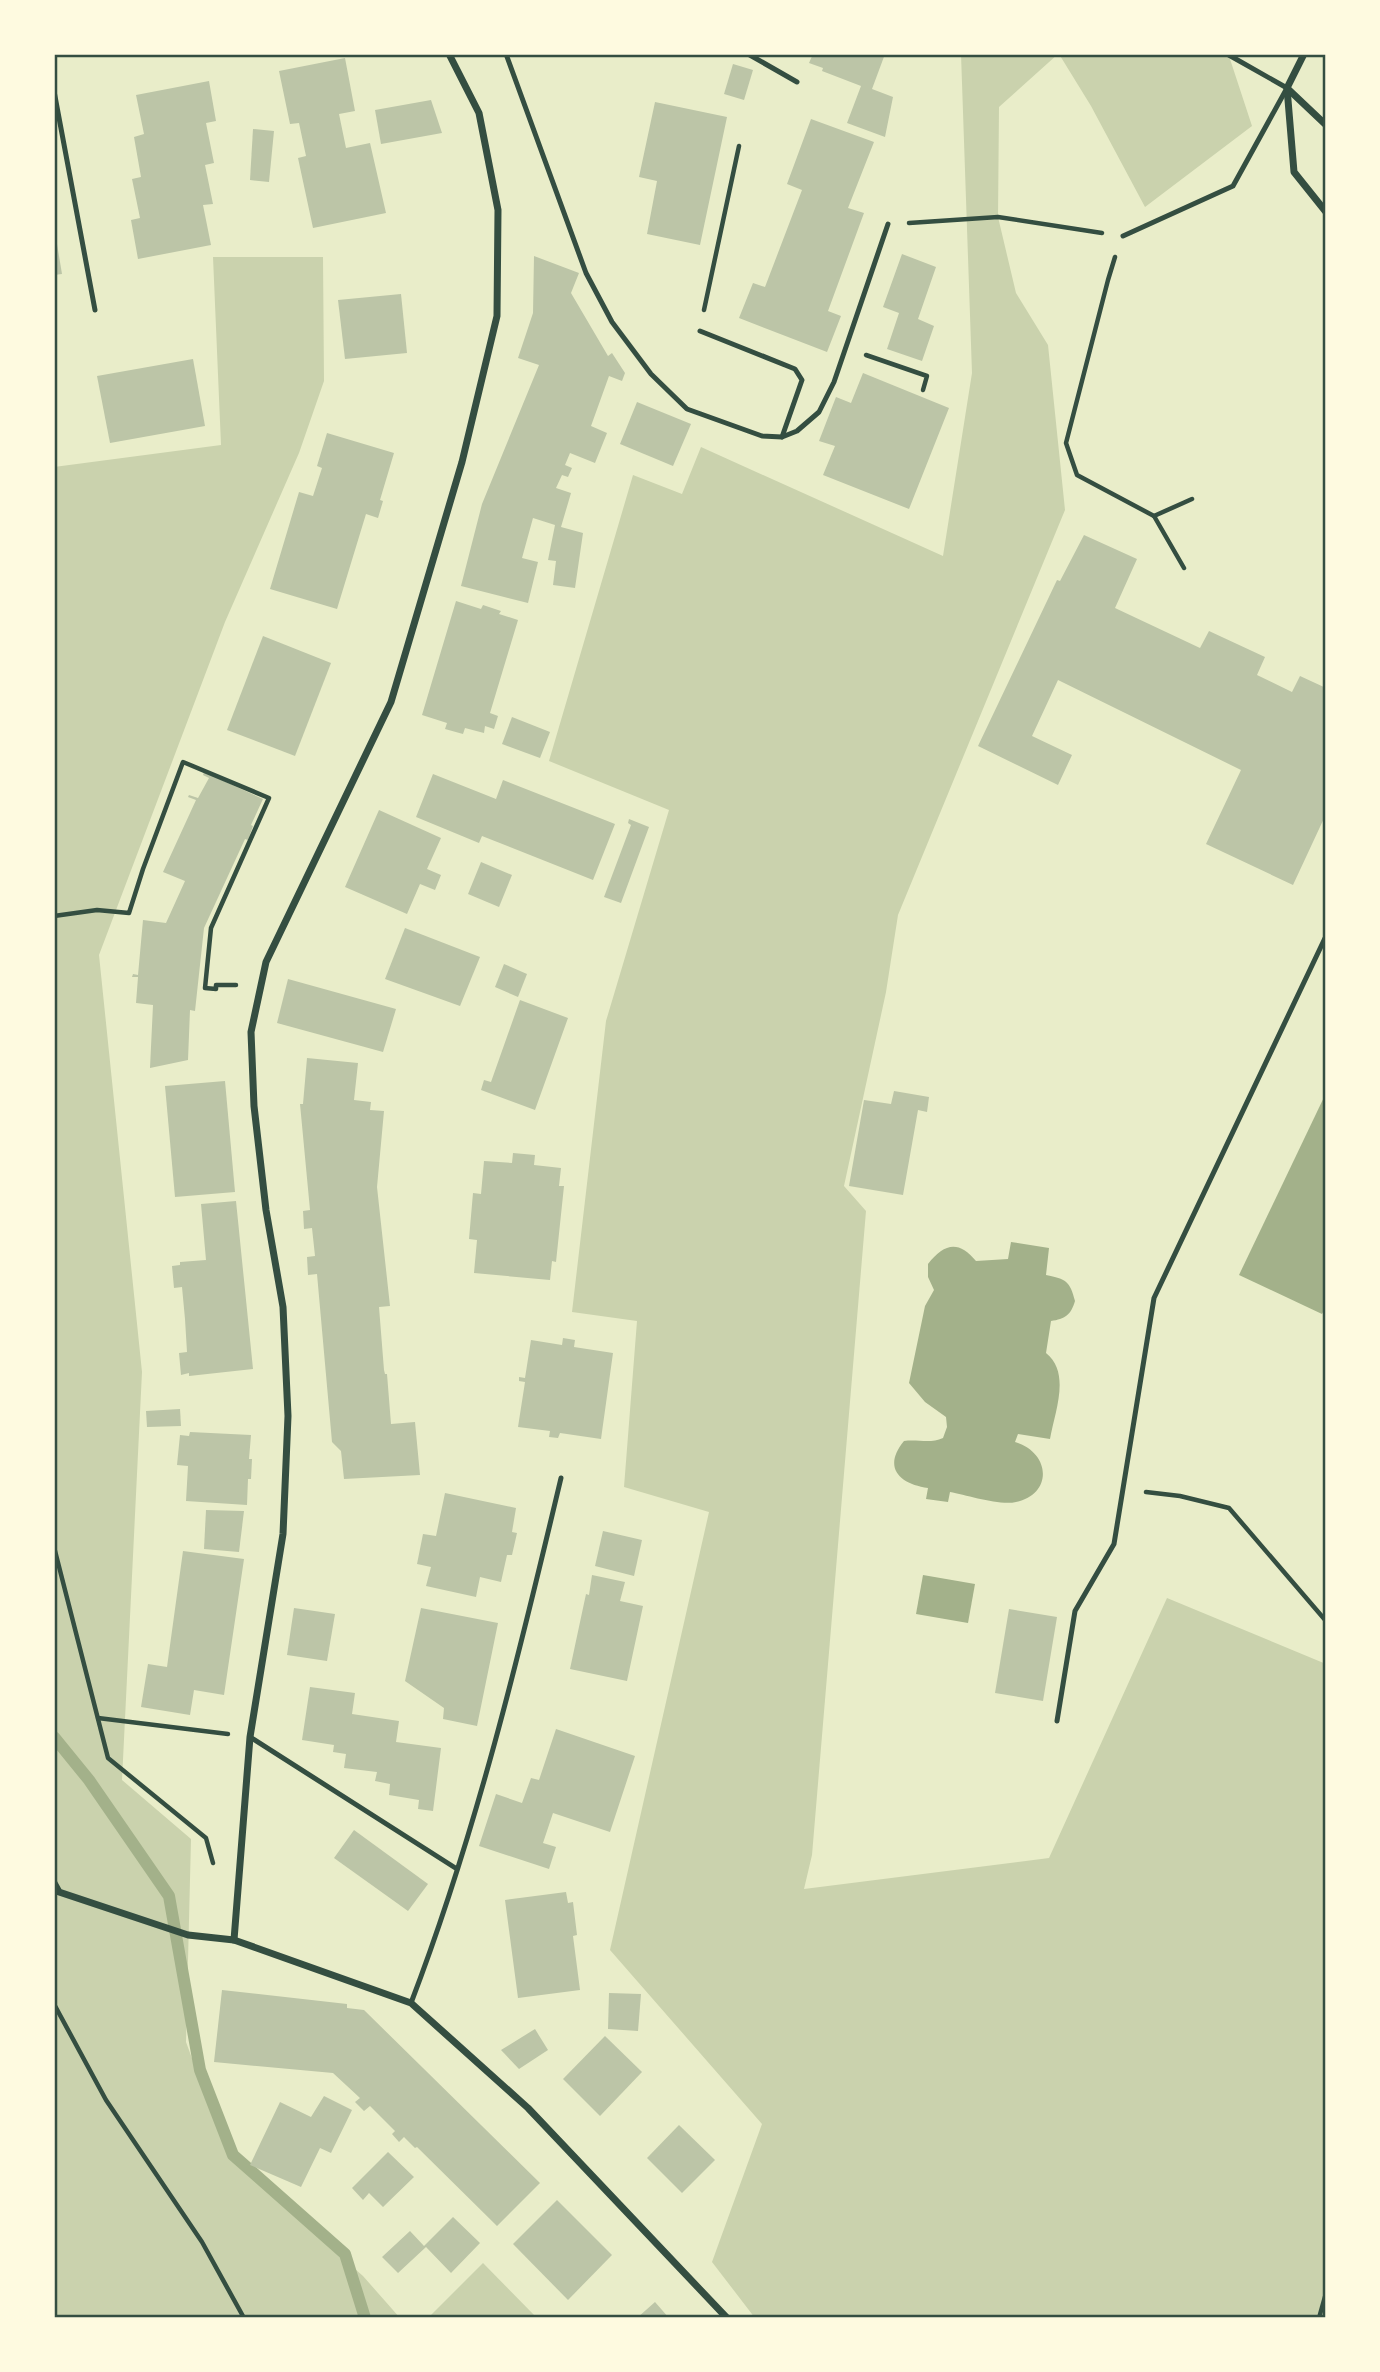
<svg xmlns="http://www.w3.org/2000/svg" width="1380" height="2372" viewBox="0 0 1380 2372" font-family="'Zilla Slab',serif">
  <rect width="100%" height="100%" fill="#e9edc9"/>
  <!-- green -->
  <g fill="#cad2ad">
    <path d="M961,54H1058L999,107L998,217L1016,293L1048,345L1065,510L898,915L886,992L844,1186L866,1211L812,1855L804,1889L1049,1858L1167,1598L1326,1664V2318H755L712,2262L762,2124L610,1950L709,1512L624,1487L637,1321L572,1312L606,1021L669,810L549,761L633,475L682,494L701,447L943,556L972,373Z"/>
    <path d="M1059,54H1226L1229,56L1252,126L1145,207L1091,106Z"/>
    <path d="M213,257H323L324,381L299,453L225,622L99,955L142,1372L122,1780L191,1839L186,2042L228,2157L363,2276L400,2318H54V467L221,445Z"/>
    <path d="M483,2263L537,2318H428Z"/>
  </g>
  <!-- water -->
  <g fill="#a3b18a">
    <path d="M1326,1093V1307L1322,1314L1239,1275Z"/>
    <path d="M1011,1242L1049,1248L1046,1275C1066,1279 1070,1281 1075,1301C1071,1315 1065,1319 1051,1321L1046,1353C1071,1373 1055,1411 1050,1439L1018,1434L1015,1442C1051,1453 1053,1494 1016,1502C1000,1506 967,1495 950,1492L948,1502L926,1499L928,1488C900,1484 882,1468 904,1441C918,1439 930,1444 943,1438L947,1427L946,1417L925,1402L909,1383L925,1306L934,1290L928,1277V1264C944,1243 959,1240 976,1261L1008,1259Z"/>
    <path d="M923,1575L975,1584L968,1623L916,1614Z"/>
  </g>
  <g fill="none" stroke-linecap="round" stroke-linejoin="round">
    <!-- stream -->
    <path stroke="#a3b18a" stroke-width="12" d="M54,1737L89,1780L169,1896L200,2070L233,2155L345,2254L365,2318"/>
  </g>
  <!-- building -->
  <g fill="#bcc5a7">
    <path d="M813,54H885L872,89L893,97L885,137L847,123L861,86L822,71L823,68L809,63Z"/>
    <path d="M345,58L355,111L339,114L346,148L370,143L386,213L313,228L298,158L306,156L299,123L290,124L279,71Z"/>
    <path d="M733,64L753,70L744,100L724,94Z"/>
    <path d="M209,81L216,121L206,123L214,163L205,165L213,204L203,205L211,245L138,259L131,220L140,218L132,179L141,177L134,137L144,134L136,95Z"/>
    <path d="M431,100L442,133L381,144L375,110Z"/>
    <path d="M655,102L727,117L700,245L647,234L657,181L639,177Z"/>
    <path d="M811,119L874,142L848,208L864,213L828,311L841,316L827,352L739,318L753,283L765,287L802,190L787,184Z"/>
    <path d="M253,129L274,131L269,182L250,180Z"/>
    <path d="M56,238L62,274L54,275V239Z"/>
    <path d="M902,254L936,267L918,319L934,326L922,361L887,349L899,313L883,307Z"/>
    <path d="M534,256L579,273L571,293L608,356L612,353L625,373L622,381L609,376L591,426L607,433L595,463L570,453L565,465L572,468L568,477L562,475L556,488L571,493L561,527L583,533L575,588L553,585L556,561L548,560L555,525L533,518L522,558L538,562L528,603L461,586L482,504L539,365L518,358L533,313Z"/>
    <path d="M401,294L407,353L345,359L338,300Z"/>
    <path d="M193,359L205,426L110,443L97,376Z"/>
    <path d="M863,373L949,408L909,509L823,475L835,446L819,441L836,397L851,403Z"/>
    <path d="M637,402L691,424L673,466L620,444Z"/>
    <path d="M327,433L394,453L380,500L383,501L378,518L366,514L337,609L270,589L299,492L313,496L322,468L317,466Z"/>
    <path d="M1084,535L1137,559L1115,608L1200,648L1209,631L1265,657L1257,675L1292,692L1300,676L1326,688V814L1293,885L1206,844L1241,770L1058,680L1032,736L1072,755L1058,785L978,746L1057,580L1060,581Z"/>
    <path d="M456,601L481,609L483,605L501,611L499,614L518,620L490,713L498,716L494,729L485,726L484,733L465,728L463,734L445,729L447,723L422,715Z"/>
    <path d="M263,636L331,663L295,756L227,730Z"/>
    <path d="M512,717L550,732L540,758L502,744Z"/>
    <path d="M204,772L263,799L251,825L253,826L248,840L245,839L204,928L195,1011L190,1010L188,1060L150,1068L153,1005L136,1003L138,977H132L133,974L138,975L143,920L166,923L185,881L163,872L196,800L188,797L189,795L198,798L209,778L203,775Z"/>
    <path d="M433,774L496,799L503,780L615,824L593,880L482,836L479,843L416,817Z"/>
    <path d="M379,810L441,838L427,869L441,875L435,890L420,884L407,914L345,887Z"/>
    <path d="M629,819L649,827L621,903L604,897L631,825L628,823Z"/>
    <path d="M481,862L512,875L499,907L468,894Z"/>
    <path d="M405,928L480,957L460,1006L385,979Z"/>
    <path d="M504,964L527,974L518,997L495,987Z"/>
    <path d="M288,979L396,1009L383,1052L277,1023Z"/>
    <path d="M520,1000L568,1018L535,1110L481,1090L484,1080L491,1082Z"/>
    <path d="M307,1058L358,1063L354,1100L371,1102L370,1110L384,1111L377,1187L390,1306L379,1307L384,1370L385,1374H387L391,1424L415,1422L420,1475L344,1479L341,1451L332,1442L317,1274L308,1275L307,1257L315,1256L312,1228L304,1229L303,1211L310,1210L300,1104H303Z"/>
    <path d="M225,1081L235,1192L175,1197L165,1086Z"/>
    <path d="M894,1091L929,1097L927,1112L918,1110L903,1195L849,1186L864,1100L891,1104Z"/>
    <path d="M513,1153L535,1155L534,1165L561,1168L559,1186H564L556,1262L552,1261L550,1280L474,1273L477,1240L469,1239L473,1193L481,1194L484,1161L512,1163Z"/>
    <path d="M236,1201L253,1369L189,1376V1373L181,1375L179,1353L187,1352L185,1319L182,1287L174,1288L172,1266L180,1265V1262L206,1260L201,1204Z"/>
    <path d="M563,1338L575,1340L574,1347L613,1353L601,1439L560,1433L558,1438L549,1437L550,1431L518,1427L525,1382L519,1381V1377L525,1378L531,1340L562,1345Z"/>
    <path d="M180,1409L181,1426L147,1427L146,1411Z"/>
    <path d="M190,1432L251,1435L249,1459H252L251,1479H248L247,1505L186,1501L188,1466L177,1465L180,1435L189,1436Z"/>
    <path d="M445,1493L516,1508L512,1532L517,1533L512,1555H507L501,1582L480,1577L476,1597L426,1586L431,1567L417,1564L423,1534L436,1536Z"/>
    <path d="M206,1510L244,1511L239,1552L204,1549Z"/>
    <path d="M603,1531L642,1540L634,1576L595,1566Z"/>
    <path d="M183,1551L244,1559L224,1695L194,1690L190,1715L141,1707L148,1664L167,1667Z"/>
    <path d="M592,1575L625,1582L620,1601L643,1606L627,1681L570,1669L586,1594L589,1595Z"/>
    <path d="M294,1608L335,1614L327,1661L287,1655Z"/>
    <path d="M421,1608L498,1623L477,1726L443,1719L444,1708L405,1681Z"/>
    <path d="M1009,1609L1057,1617L1043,1701L995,1693Z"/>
    <path d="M310,1687L355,1693L352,1714L399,1721L396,1742L441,1748L433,1811L418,1809L419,1800L389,1795L390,1784L375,1781L377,1772L344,1768L346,1754L333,1752L334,1745L302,1740Z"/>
    <path d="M556,1729L635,1756L610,1832L553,1813L543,1843L556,1847L549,1869L479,1846L496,1794L522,1803L531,1778L539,1780Z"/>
    <path d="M354,1830L428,1884L408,1911L334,1858Z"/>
    <path d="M566,1892L568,1903L573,1902L577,1935L573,1936L580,1990L518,1998L505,1900Z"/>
    <path d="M222,1990L347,2004V2008L364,2010L540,2183L497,2226L417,2147L415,2148L404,2137L399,2142L392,2134L395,2131L370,2106L364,2111L355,2102L360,2098L333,2073L214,2062Z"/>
    <path d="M609,1993L641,1994L638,2031L608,2029Z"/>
    <path d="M535,2029L548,2050L519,2069L501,2050Z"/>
    <path d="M605,2036L642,2072L600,2116L563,2079Z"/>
    <path d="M324,2096L352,2110L331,2153L320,2148L301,2187L250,2165L280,2102L311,2117Z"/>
    <path d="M679,2125L715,2160L682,2193L647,2158Z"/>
    <path d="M388,2152L414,2177L383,2207L369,2193L363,2200L352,2188Z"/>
    <path d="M557,2200L612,2255L568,2300L513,2244Z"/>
    <path d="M453,2217L480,2243L451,2273L426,2247L398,2273L382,2257L410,2231L424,2246Z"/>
    <path d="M655,2302L669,2318H637Z"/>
  </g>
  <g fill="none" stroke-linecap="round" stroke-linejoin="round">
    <!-- path -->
    <g stroke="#344e41" stroke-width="4.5">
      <path d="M909,223L998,217L1102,233"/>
      <path d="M1115,257L1108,280L1066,443L1077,475L1154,516L1184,568"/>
      <path d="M704,310L739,146"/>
      <path d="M866,355L927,376L923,390"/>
      <path d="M1154,516L1192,499"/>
      <path d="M54,916L97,910L129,913L143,869L183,762L269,798L211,928L205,988L216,989V985H236"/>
      <path d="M1146,1492L1180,1496L1229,1508L1326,1621"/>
      <path d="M54,1547L108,1758L206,1838L213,1863"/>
      <path d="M98,1718L228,1734"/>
      <path d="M54,2004L106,2100L202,2242L244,2318"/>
      <path d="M1319,2318L1326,2293"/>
    </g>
    <!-- service -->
    <g stroke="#344e41" stroke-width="5">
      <path d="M506,54L586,273L612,322L651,374L687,409L762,436L782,437L797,431L819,412L834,382L888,224"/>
      <path d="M748,54L797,82"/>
      <path d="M54,91L95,310"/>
      <path d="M1123,236L1233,186L1287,88L1227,54"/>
      <path d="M700,331L795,369L802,380L782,437"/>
      <path d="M1057,1721L1075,1611L1114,1544L1154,1298L1326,936"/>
      <path d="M250,1737L457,1869"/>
      <path d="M411,2003C476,1833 519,1655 561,1478"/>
    </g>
    <!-- minor -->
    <g stroke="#344e41" stroke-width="7">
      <path d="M1304,54L1287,88L1294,172L1326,212"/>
      <path d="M1288,89L1326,125"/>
      <path d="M54,1883L59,1892L188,1935L234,1940L411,2003L528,2108L727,2318"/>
      <path d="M234,1940L250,1737L283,1534L288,1416L283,1307L266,1210L254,1106L251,1032L266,962L391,702L462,462L497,316L498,210L479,113L449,54"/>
    </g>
  </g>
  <!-- border -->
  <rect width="1380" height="2372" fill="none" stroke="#fefae0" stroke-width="112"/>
  <rect x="56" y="56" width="1268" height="2260" fill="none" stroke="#344e41" stroke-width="2.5"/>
</svg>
